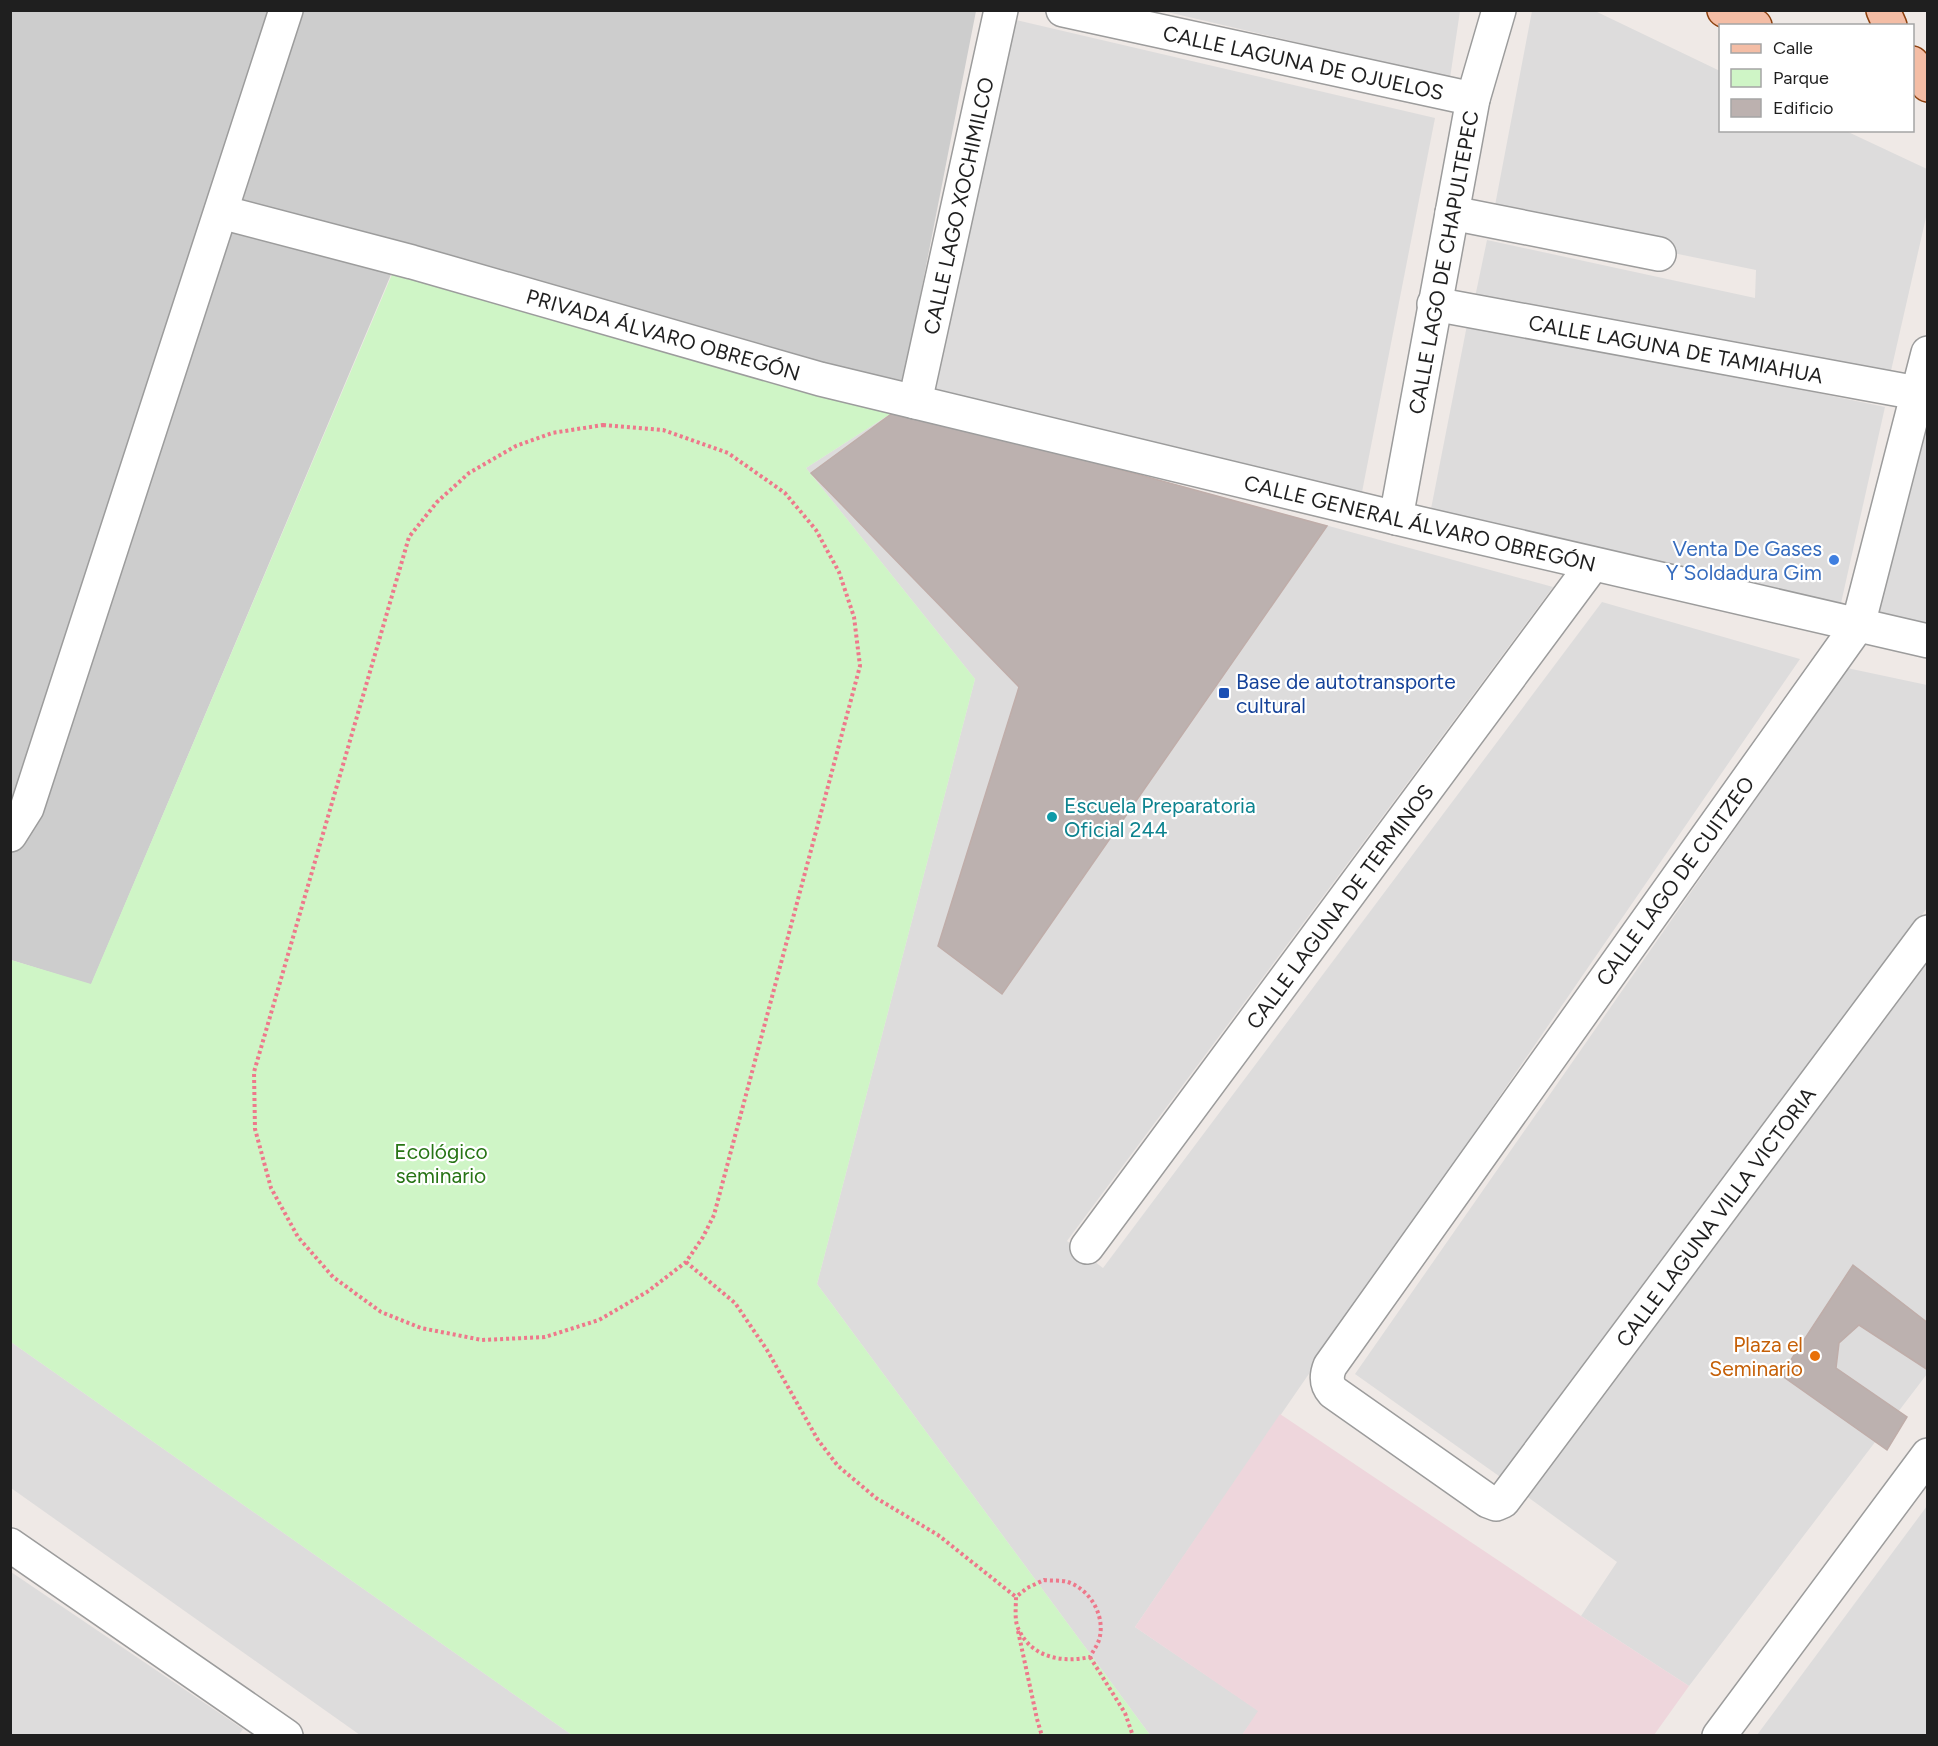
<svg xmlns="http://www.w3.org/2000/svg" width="1938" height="1746" viewBox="0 0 1938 1746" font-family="Figtree,sans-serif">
  <rect width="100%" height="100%" fill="#efe9e6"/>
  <!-- residential -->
  <g fill="#dddcdc">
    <path d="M1163,11H1460L1450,78Z"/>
    <path d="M1532,11H1595L1720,71V130L1846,131L1927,169V213L1888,384L1473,307L1487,240L1755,298L1756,270L1493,216Z"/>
    <path d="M1012,19L1435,118L1362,492L930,388Z"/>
    <path d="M1468,320L1885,407L1839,612L1430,514Z"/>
    <path d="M898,409L1553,587L1067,1241L1103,1268L1602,602L1800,659L1135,1627L1259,1711L1242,1735H1150L817,1284L975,679L806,468Z"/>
    <path d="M1914,420L1927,422V625L1873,613Z"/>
    <path d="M1847,668L1927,685V908L1506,1481L1355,1374Z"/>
    <path d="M1927,960V1374L1689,1686L1581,1616L1617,1562L1525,1495Z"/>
    <path d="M11,1342L572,1735H360L11,1488Z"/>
    <path d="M1927,1506V1735H1757Z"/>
    <path d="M10,1572H11L243,1729L238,1736L11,1735Z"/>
  </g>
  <!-- commercial -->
  <path fill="#eed6dc" d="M1280,1414L1581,1616L1689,1686L1654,1735H1242L1258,1711L1135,1627Z"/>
  <!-- religious -->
  <path fill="#cdcdcd" d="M10,11H976L898,409L395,265L91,985L11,960Z"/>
  <!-- park -->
  <path fill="#cff5c6" d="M396,265L898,409L806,468L975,679L817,1284L1150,1735H572L11,1342V960L91,984Z"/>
  <!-- building -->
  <g fill="#bcb1af" stroke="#bfada9" stroke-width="1.5">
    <path d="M898,409L1327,526L1002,994L938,946L1019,687L811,473Z"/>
    <path d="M1853,1265L1928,1323V1370L1859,1325L1839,1343L1836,1368L1907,1417L1887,1450L1781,1375Z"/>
  </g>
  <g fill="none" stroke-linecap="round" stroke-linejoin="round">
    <!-- minor casing -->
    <g stroke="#9c9c9c" stroke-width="36">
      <g id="minor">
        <path id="s1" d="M1063,10L1473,99"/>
        <path id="s2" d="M221,212L412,262L820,379L1396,518L1928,641"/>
        <path d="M1452,213L1659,254"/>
        <path id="s3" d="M1434,304L1928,395"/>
        <path id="s4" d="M1928,353L1858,625L1330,1366C1326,1376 1326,1384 1333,1392L1488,1501L1496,1504L1503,1501L1928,932"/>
        <path id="s5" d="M915,402L1001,10"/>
        <path id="s6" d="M1396,518L1473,99L1499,10"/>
        <path d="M10,835L27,808L286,10"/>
        <path id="s7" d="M1087,1247L1593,564"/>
        <path d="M10,1545L286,1736"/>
        <path d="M1719,1736L1928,1455"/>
      </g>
    </g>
    <!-- major casing -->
    <g stroke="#8c400d" stroke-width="36">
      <g id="major">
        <path d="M1724,10L1755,26"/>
        <path d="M1883,10L1890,26"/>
        <path d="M1912,63L1928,85"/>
      </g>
    </g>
    <!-- path -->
    <g stroke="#ee788b" stroke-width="4" stroke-dasharray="3 3" stroke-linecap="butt">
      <path d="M603,425L663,430L728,453L785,493L816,530L839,572L854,617L860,666L714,1215L703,1237L686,1262L647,1292L599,1320L545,1337L482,1340L421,1328L381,1312L333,1277L298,1237L271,1188L255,1129L254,1072L409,537L437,502L469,473L516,446L552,433Z"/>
      <path d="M686,1262L735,1303L767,1350L818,1440L838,1466L876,1498L938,1535L1016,1597"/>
      <path d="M1044,1580C1052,1581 1062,1580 1068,1582C1091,1590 1106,1617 1099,1640C1097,1646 1093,1651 1090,1657C1063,1663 1032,1658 1019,1630C1014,1622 1016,1607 1016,1597L1027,1588Z"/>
      <path d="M1018,1631L1037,1719L1042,1736"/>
      <path d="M1090,1657L1125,1713L1133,1736"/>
    </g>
    <!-- minor -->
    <use href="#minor" stroke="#fff" stroke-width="33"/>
    <!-- major -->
    <use href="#major" stroke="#f4bda5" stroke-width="33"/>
  </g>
  <!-- markers -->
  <circle fill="#3f7fe0" stroke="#fff" stroke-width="2" cx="1834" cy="560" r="6"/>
  <rect fill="#1a4fb4" stroke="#fff" stroke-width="2" x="1218" y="687" width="12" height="12" rx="3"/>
  <circle fill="#0f9aa8" stroke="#fff" stroke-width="2" cx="1052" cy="817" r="6"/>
  <circle fill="#e8710a" stroke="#fff" stroke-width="2" cx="1815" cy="1356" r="6"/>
  <g text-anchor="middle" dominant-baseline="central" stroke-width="4.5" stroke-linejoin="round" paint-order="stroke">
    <!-- street labels -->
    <g font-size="21" fill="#1f1f1f" stroke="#fff">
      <text stroke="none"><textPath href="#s1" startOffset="246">CALLE LAGUNA DE OJUELOS</textPath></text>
      <text stroke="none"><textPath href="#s5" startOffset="201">CALLE LAGO XOCHIMILCO</textPath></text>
      <text stroke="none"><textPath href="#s6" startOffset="260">CALLE LAGO DE CHAPULTEPEC</textPath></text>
      <text stroke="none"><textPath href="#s2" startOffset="459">PRIVADA ÁLVARO OBREGÓN</textPath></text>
      <text stroke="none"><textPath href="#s3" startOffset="246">CALLE LAGUNA DE TAMIAHUA</textPath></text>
      <text stroke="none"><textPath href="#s2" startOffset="1239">CALLE GENERAL ÁLVARO OBREGÓN</textPath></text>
      <text transform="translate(1675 881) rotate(-54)">CALLE LAGO DE CUITZEO</text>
      <text stroke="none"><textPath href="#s7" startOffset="424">CALLE LAGUNA DE TERMINOS</textPath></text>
      <text stroke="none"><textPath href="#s4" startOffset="1779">CALLE LAGUNA VILLA VICTORIA</textPath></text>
    </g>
    <!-- shop labels -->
    <g font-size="21" fill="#366cbe" stroke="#fff" text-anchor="end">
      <text x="1822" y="548">Venta De Gases<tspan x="1822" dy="24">Y Soldadura Gim</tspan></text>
    </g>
    <!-- transit labels -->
    <g font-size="21" fill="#164399" stroke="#fff" text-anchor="start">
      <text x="1236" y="681">Base de autotransporte<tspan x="1236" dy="24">cultural</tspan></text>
    </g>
    <!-- culture labels -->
    <g font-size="21" fill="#0d838f" stroke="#fff" text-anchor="start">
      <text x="1064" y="805">Escuela Preparatoria<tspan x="1064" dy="24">Oficial 244</tspan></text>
    </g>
    <!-- park labels -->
    <g font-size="21" fill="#277415" stroke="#fff">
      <text x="441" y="1151">Ecológico<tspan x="441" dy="24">seminario</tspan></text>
    </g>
    <!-- food labels -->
    <g font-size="21" fill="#c56008" stroke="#fff" text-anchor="end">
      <text x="1803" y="1344">Plaza el<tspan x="1803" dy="24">Seminario</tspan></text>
    </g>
  </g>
  <!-- border -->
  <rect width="1938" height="1746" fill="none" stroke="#1f1f1f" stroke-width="24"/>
  <!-- legend -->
  <rect x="1719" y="24" width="195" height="108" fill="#ffffff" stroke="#a5a5a5" stroke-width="1.5"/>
  <rect x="1731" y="44" width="30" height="9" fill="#f4bda5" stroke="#a5a5a5" stroke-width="1.5"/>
  <text x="1773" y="54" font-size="18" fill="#1f1f1f">Calle</text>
  <rect x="1731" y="69" width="30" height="18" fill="#cff5c6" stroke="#a5a5a5" stroke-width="1.5"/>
  <text x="1773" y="84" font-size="18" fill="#1f1f1f">Parque</text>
  <rect x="1731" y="99" width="30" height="18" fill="#bcb1af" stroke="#a5a5a5" stroke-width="1.5"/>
  <text x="1773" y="114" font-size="18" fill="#1f1f1f">Edificio</text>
</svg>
